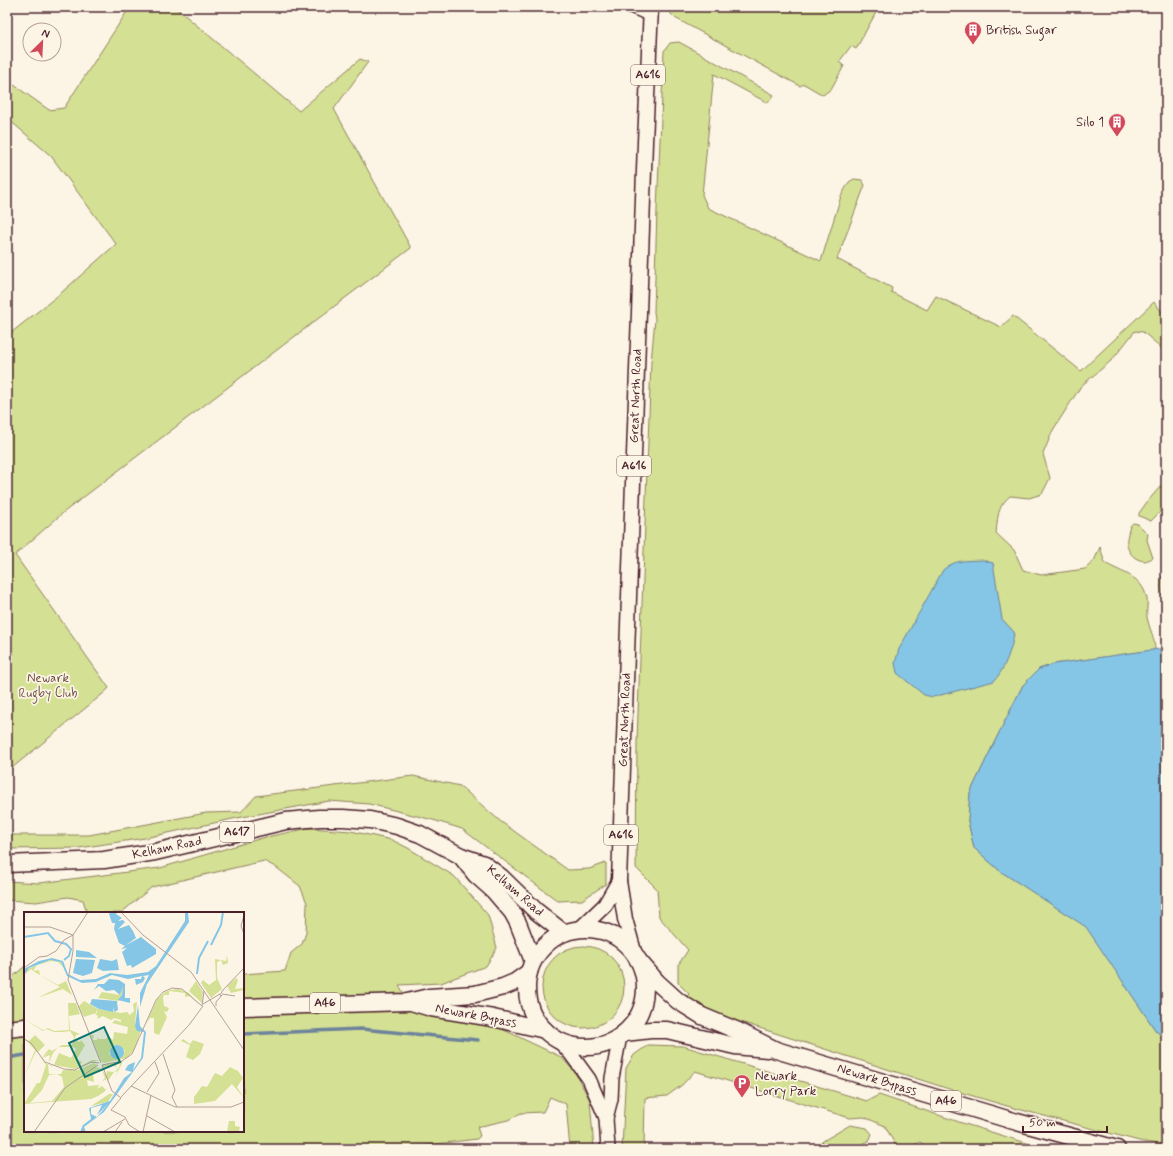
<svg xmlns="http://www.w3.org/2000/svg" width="1173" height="1156" viewBox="0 0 1173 1156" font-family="Mynerve,sans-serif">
  <rect width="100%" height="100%" fill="#fcf5e5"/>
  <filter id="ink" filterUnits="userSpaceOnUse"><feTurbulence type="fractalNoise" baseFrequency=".025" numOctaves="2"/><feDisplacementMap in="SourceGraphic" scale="8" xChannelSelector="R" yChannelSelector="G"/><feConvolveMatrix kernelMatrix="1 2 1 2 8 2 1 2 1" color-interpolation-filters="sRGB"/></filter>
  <g filter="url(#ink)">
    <!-- green -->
    <g fill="#d4e093" stroke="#8f805f">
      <path d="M130,7H175L299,111L360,59L368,62L334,109L411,248L64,512L15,555L109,688L104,693L7,772V336L61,293L116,244L51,156L7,118V80L49,110L64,108Z"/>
      <path d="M667,7H879L856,49L851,46L839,62L844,66L831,89L823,95L804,84L800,86L675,18L668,11Z"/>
      <path d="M679,42L774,95L768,103L714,74L702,195L708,208L821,261L841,196L849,182L854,179L862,180L865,185L837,259L892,288L891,292L927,310L936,296L1001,327L1013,316L1081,371L1154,302L1166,317V353L1164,350L1143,332L1135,331L1112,360L1081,386L1053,430L1043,454L1050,478L1042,494L1029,498L1010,496C997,507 998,517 996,533L1014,550L1023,570L1041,575L1085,569L1094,561L1100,547L1105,563C1123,574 1142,575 1147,599C1148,605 1146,611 1147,617C1149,628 1155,638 1155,650L1054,664L1039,669L1023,685L996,739L970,793L968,821L974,848L1000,871L1087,927L1156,1031L1166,1039V1145L1143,1142L1014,1108L949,1089L716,1014L687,997L689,994L678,983V965L688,950L659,917L657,889L636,868L637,740L651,362L655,319L654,312L657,209L664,51L670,43Z"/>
      <path d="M1166,480V506L1151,521L1139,516V513L1147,502Z"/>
      <path d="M1133,523L1138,524L1148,534L1147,540L1153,558C1150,559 1147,561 1144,561C1130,559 1124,546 1128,534C1129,530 1129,526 1133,523Z"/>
      <path d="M1166,573V617L1161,587L1162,576Z"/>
      <path d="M413,776L460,786L500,821L568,870L589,869L606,863V884L582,900L558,901L462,829L433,820L369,804L329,801L237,818L145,838L79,848L7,849V835H89L206,813L241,812L256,796Z"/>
      <path d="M309,828L351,831L392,840L408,848L454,876L488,915L497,948L486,966L441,983L399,985L414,1012L453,1017L502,1029L561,1057L574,1071L590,1100L594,1149H570L566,1104L550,1097L543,1112L521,1113L508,1120L477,1127L480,1136L477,1139L396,1149H7V984L10,979L25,966V1131H243V974L285,971L291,953L302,944L306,933L307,903L300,886L277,868L264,861L152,887L121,913H87L83,900L68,897L36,902L7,900V881L39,883L160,868L262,838Z"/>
      <circle cx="583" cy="987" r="41"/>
      <path d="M648,1045L683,1046L867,1101L879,1095L962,1123L1046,1149H928L927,1147L920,1142L907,1149H901L897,1148L885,1126L864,1117L850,1118L695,1071L682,1085L667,1096L645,1098L644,1149H622L626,1068L634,1055Z"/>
      <path d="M850,1125L867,1128L872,1134L869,1141L852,1149H815L823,1141Z"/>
    </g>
    <!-- water -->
    <g fill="#85c6e6" stroke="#6d839b">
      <path d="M982,560L993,563L1002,619L1014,632C1013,646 1004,671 994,681L933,697L924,695L897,673L895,663L899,649L943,570C955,559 966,561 982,560Z"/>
      <path d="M1166,648V1039L1156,1031L1086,927L1000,871L974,848L968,821L970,793L996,739L1023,685L1039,669L1054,664Z"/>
    </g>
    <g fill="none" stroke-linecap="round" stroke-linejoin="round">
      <!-- stream -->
      <g stroke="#6d839b" stroke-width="3.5">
        <path d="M243,1034L361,1029L478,1040"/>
        <path d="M7,1058L25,1055"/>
      </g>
      <!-- street casing -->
      <g stroke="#4a1f2b" stroke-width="12">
        <path id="street" d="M628,7L651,17"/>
      </g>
      <!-- secondary casing -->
      <g stroke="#4a1f2b" stroke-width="16">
        <g id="secondary">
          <path d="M558,1040L570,1053L589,1079L606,1118L608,1149"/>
          <path d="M606,1118L611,1099L612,1078L620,1036"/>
        </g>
      </g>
      <!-- primary casing -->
      <g stroke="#4a1f2b" stroke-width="17">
        <g id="primary">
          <path d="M580,929L605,905L619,881"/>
          <path d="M635,955L625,919L619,881L645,142L651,7"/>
        </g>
      </g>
      <!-- highway casing -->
      <g stroke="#4a1f2b" stroke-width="19">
        <g id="highway">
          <path d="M461,856L476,875L494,891L512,912L518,923L533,961"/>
          <path d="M7,864L104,860L155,852L286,821L319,818H343L370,820L397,826L420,834L461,856L484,864L501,877L536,911L564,933"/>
          <circle cx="586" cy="988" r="59"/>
          <path d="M638,960L657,982L678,1001L702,1016L738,1031L776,1050L1017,1122L1117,1149"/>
          <path d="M411,1002L431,1008L493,1018L545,1030"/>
          <path d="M243,1007L407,1002L429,997L475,994L503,987L515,982L529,972"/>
          <path d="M7,1029L25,1027"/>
          <path d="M624,1033L651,1030H667L735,1046L767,1049"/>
        </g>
      </g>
      <!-- street -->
      <use href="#street" stroke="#fcf5e5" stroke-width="9"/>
      <!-- secondary -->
      <use href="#secondary" stroke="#fcf5e5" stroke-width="13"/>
      <!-- primary -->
      <use href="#primary" stroke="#fcf5e5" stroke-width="14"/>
      <!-- highway -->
      <use href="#highway" stroke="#fcf5e5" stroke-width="16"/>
    </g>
  </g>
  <!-- icons -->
  <defs>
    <g id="building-pin" transform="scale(0.9)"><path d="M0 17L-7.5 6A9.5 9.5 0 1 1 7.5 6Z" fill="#d1495b" stroke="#fcf5e5"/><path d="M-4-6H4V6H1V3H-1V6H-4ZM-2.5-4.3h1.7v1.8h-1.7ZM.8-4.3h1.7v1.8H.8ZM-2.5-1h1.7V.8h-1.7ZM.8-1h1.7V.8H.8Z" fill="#fff"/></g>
    <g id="parking-pin" transform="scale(0.9)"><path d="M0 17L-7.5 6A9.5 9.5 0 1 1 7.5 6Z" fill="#d1495b" stroke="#fcf5e5"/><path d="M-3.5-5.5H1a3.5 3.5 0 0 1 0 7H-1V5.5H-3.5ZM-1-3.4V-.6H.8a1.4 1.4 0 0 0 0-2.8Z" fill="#fff"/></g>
  </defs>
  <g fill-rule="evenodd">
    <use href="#building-pin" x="973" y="30"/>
    <use href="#building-pin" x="1117" y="122"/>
    <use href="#parking-pin" x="742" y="1083"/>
  </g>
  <g text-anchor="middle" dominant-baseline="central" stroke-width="3.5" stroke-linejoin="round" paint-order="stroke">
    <!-- shield labels -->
    <g fill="#fcf5e5" stroke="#7f5f63" stroke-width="1">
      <rect x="631" y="65" width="34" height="20" rx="3"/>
      <rect x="617" y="456" width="34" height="20" rx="3"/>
      <rect x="220" y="822" width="34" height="20" rx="3"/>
      <rect x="604" y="825" width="34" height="20" rx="3"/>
      <rect x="310" y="993" width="30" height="20" rx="3"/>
      <rect x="931" y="1091" width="30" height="20" rx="3"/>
    </g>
    <g font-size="12" font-weight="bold" fill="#4a1f2b">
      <text x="648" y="75">A616</text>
      <text x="634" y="466">A616</text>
      <text x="237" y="832">A617</text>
      <text x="621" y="835">A616</text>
      <text x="325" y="1003">A46</text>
      <text x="946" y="1101">A46</text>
    </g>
    <!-- poi labels -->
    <g font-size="13" fill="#4a1f2b" stroke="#fcf5e5" text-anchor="start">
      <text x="986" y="30">British Sugar</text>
      <text x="1104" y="122" text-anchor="end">Silo 1</text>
      <text x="755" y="1076">Newark<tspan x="755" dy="15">Lorry Park</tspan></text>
    </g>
    <!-- street labels -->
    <g font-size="13" fill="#4a1f2b" stroke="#fcf5e5">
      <text transform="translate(636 396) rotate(-88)">Great North Road</text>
      <text transform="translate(625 720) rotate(-88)">Great North Road</text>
      <text transform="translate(167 848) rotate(-12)">Kelham Road</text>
      <text transform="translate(515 891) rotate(41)">Kelham Road</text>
      <text transform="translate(476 1016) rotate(11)">Newark Bypass</text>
      <text transform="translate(877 1080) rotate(17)">Newark Bypass</text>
    </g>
    <!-- park labels -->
    <g font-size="13" fill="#6c4f45" stroke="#fcf5e5">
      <text x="48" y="678">Newark<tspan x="48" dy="15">Rugby Club</tspan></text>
    </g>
  </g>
  <!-- overview -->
  <g transform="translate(24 912)">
    <rect width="220" height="220" fill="#fcf5e5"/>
    <path d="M203,43L204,51L199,53L197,48L193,50V66L198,77L187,86L177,71L179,68L185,73L192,68L191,47L202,49ZM26,48L36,49L40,56L34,50L27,49L13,53L9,59L15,58L16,63L34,73L42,69L48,83L39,77L13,86L36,75L9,59L7,57L0,63L4,57L19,50ZM212,66L214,68L211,77L220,76V78L207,81L203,74ZM172,69L179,80L178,91L165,79ZM99,73V80L95,89L74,86L78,80L96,83ZM154,77L165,81L175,93L166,84L161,85V81L145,79V83H140L139,86L140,94L145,96L143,100L140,99L143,105L135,123L130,121V106H126L122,112L133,87L141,80L146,78ZM60,89L74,97L97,101L103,100L106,103L110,99L109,92L113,90L111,112L114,118H117L111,137L103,146L80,151L77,149L66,123H70L69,128H73V125L74,127H82L84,124L89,128L90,120L103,122L104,115L88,111L91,108L97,110V108L90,106L89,108L90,106L87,108L79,104L73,107L74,104L71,102L73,101L72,97V101L60,105L54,95ZM95,133L101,139L93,146L85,142L88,134ZM44,91H52L56,102L45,104L46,118L56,122L52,123L50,128L56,130L57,128L61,133L53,147L58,150L55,155L68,148H75L51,157L30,153L35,141L47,146L52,137L49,135H34L29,141L25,151L26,143L18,146L26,139L18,145L25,137L28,139L38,133H48L50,125L46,119L39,120H30L22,117L19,119L0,107L19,118L24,116L30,119L45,118ZM11,123L21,133L13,141L23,152L31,155L24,153L25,162H37L39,158H54L69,151L73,152L71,155L77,156L82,164L83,159H80L78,153L99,149L93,162L90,168L94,159L90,160L95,156L96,152L91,153L94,156L88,153L79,155L81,159L90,160L83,170V167L78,169L81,166L77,156L69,162L70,170L63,168L64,174L75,173L77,170L73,177L78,174L82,178L85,174L80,180L74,184L67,187L0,192L13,171H16L22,153L12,139L0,165L11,138L0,126L5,129ZM33,162L38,165L40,175L28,189L6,191L18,178L25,163ZM159,127L166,132L169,128L180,132L176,142L169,148L162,145L166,133L157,129ZM206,155L214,159L219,166L213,175L220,186L208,172L191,189L170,192V185L178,174L183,175L191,161L198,164ZM85,182H89L84,190L67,194ZM205,209H211V214L216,215L215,220H203Z" fill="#d4e093" fill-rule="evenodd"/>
    <path d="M87,0H93L92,2L98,6L94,9L99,8L101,10L94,17L105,13L109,19L112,26L102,33L117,25L132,37V42L108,56L107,53L103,54L98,40L103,36L97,37L101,34L95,31L90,17L91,11H88L85,2ZM161,0H164L165,10L123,72L116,95V81L125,63L119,64L121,66L119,70L112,73L111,67H117L118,64L104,67L88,63L72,70L58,71L43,64L37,50L26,48L5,56L0,63V57L15,49L28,46L39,49L44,62L56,68L72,67L86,61L103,63L124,60L132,54L161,9ZM52,38L65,40L73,46L52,45ZM52,47L71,48L68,61L59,64L49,61ZM76,47L88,49L93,47L95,58L79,59L73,56ZM85,67L95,68L101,72V86H106V91L94,88L98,83L99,74L96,83L90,78L82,79L75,74L70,78L74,72H80ZM68,87L93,89L94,98L90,100V95L89,100L75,97L66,92ZM114,93L116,114L122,120L119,146L80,200L60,215L62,220H56L59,213L67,207L65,196L86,189L100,166L108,160L101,158L104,153L111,150L109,158L117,146L120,120L113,119L111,114ZM84,192L73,205L67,202V196L78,193L73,203ZM86 140a7 7 0 1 1 14 0a7 7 0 1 1-14 0Z" fill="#85c6e6" fill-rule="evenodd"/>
    <path fill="none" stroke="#85c6e6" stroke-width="2" d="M0,25L24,21L31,29L42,32L47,37L45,44L40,48M187,33L197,13L199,0M173,62L175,46L184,29"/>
    <path fill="none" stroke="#b59f9b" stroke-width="1" d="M64,0L49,23V39L44,68L77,151M97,0L119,23L167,60L220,138M220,3L217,14L220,22M0,15H26L49,23M0,56L15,45L23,44L32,39L40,28L49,23M198,82L211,84M198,84L196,83L199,78L220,56M179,92L196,82M192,94V90L198,83M0,127L7,131L21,150L40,157L51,158L67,150L75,151M139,142L151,178L148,185L153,195M78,153L88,179L97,186M78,153L98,149L108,142L132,88L139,80L148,76L158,77L178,94L180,79M107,174L151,195M123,180L135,161L131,150M97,185L165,113L179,94M97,186L87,198L101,205L105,213L116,220M151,195H207L220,190M123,204L151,220M10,220L41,176L74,153M79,220L101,207M91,220L98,210M119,220L127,183"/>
    <path fill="#0f766e" fill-opacity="0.15" stroke="#0f766e" stroke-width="2" d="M80,115L96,150L61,165L45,131Z"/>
    <rect width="220" height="220" fill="none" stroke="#4a1f2b" stroke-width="2"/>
  </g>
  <!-- margin -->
  <rect width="1173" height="1156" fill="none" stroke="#fcf5e5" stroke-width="24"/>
  <rect x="12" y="12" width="1149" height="1132" fill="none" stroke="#4a1f2b" stroke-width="1.5" filter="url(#ink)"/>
  <!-- north arrow -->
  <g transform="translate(42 42) rotate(24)"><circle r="19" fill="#fcf5e5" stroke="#b59f9b"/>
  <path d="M0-3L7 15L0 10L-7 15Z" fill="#d1495b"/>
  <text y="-6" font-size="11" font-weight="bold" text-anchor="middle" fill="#4a1f2b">N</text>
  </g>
  <!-- scale -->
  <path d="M1023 1126v6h84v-6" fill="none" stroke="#4a1f2b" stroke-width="2"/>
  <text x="1029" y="1126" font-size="12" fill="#4a1f2b" stroke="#fcf5e5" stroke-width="3" paint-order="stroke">50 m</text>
</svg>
